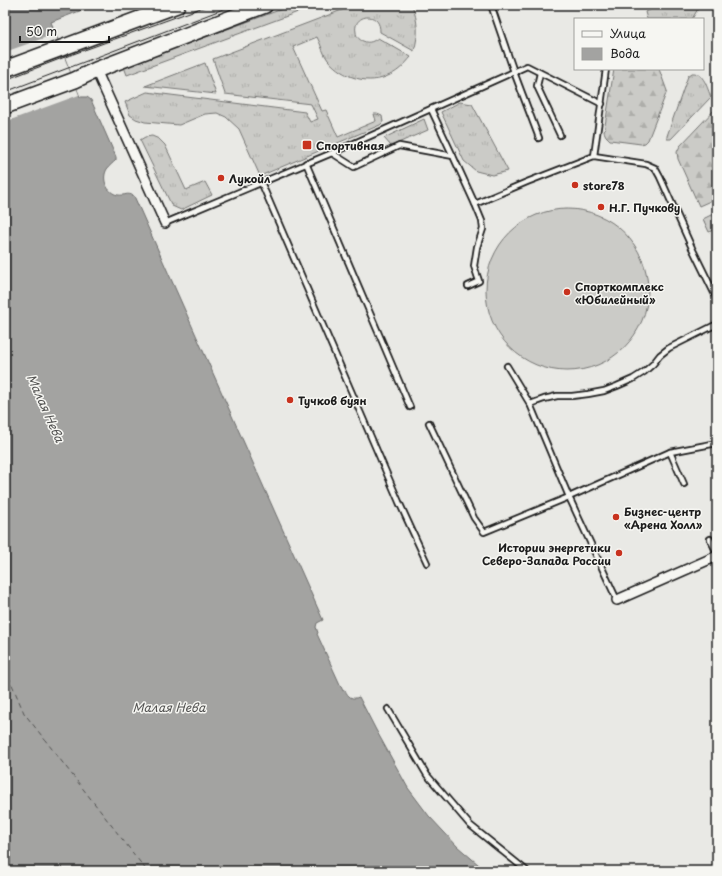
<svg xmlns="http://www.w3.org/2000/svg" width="722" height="876" viewBox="0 0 722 876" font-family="'Playpen Sans',sans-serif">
  <defs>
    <pattern id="grass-tufts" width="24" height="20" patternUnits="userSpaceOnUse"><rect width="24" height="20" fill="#cbcbc7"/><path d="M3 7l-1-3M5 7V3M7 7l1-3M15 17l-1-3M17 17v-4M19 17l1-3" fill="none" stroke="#aeaeaa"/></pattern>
    <pattern id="forest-firs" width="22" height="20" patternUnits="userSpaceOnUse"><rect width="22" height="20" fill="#cbcbc7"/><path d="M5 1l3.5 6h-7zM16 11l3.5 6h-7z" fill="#aeaeaa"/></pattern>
  </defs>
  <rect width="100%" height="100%" fill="#e9e9e5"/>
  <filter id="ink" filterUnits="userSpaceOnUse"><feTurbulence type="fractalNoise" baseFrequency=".025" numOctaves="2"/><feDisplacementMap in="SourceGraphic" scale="8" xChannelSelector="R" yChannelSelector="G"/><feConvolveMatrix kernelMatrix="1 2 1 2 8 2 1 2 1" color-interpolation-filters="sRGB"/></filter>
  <g filter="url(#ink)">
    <!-- grass -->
    <g fill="url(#grass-tufts)" stroke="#747472">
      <path d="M293,5H317L127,75L124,67Z"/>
      <path d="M355,5H412C418,21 419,34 414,51L380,32C381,10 352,14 356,32C356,36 359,40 363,41C369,44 374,41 378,38L411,57C405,64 399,71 390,75C369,86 343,78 328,60C323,54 321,44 317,37L293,47L322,111L326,110L338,137L376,121L374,114H377L382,116L383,122L380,125L260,176L239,129L226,117L217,113L205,114L179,125L145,122L136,119L130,115L125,102L147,92L305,112L310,122L318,119L311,104L225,94L213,59Z"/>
      <path d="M662,5H698L699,7L692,19H647L645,12Z"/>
      <path d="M205,63L216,94L145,86Z"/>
      <path d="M692,73C704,72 707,88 711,97L671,139H667V136L688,76Z"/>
      <path d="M460,102L472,104L508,171L492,175L476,171L464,161L441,112Z"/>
      <path d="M424,119L428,130L391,146L384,138Z"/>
      <path d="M152,136L159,139L165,145L186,190L205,182L212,195L181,210L172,206L140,140L145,137Z"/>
      <path d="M717,212V228L709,232L703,219Z"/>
    </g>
    <!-- forest -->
    <g fill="url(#forest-firs)" stroke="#747472">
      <path d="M614,69H659L667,91L648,140L645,143L641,144L610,140L606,136L604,132Z"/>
      <path d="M717,107V198L699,206L678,159L677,152L680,146Z"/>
    </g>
    <!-- green -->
    <circle fill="#cbcbc7" stroke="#747472" cx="567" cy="290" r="81"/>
    <!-- water -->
    <path fill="#a3a3a1" stroke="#6d6d6c" d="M5,5H95L51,22L80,97H87L91,100L116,157V160C113,163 109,166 107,169C101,179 107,193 118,195C125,196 127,192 134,196L323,620L317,623L316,627L318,633L317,634L343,691L345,690C348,697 352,700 359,697L376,730L408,788L429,816L457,846L486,871H7L5,868Z"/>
    <!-- pier -->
    <path fill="#e9e9e5" d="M55,34L79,95L5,122V52Z"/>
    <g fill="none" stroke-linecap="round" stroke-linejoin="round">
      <!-- ferry -->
      <path stroke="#525251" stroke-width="1" stroke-dasharray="5 4" stroke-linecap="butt" d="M5,668L24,713L147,871"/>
      <!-- service casing -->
      <g stroke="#1c1c1c" stroke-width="8">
        <g id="service">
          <path d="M491,5L514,72L539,138"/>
          <path d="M540,73L537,86L560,135"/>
          <path d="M431,109L453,156"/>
          <path d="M332,153L354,167L399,146L453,156L475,204L527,182L594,156L646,164L655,168L660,177L692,248L717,299"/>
          <path d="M594,156L606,69"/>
          <path d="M306,163L410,407"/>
          <path d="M261,182L399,502L427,563"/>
          <path d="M165,223L332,153L527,66L602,104"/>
          <path d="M468,286L479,281L474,266L477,247L483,229L482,221L475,204"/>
          <path d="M507,366L530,404L569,497L617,600"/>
          <path d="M530,404L544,399L557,396H572L588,394L604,391L617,386L633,379L644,372L653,364L660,355L669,348L717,324"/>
          <path d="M429,423L474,518L484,532L569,497L670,452L717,443"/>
          <path d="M670,452L684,484"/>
          <path d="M710,539L717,553"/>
          <path d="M388,709L427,775L470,825L527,871"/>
        </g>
      </g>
      <!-- minor casing -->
      <g stroke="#1c1c1c" stroke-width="12">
        <g id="minor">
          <path d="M96,70L165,223"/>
          <path d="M617,600L717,556"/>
        </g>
      </g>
      <!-- primary casing -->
      <g stroke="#1c1c1c" stroke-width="18">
        <g id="primary">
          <path d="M5,69L177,5"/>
          <path d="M5,106L75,80L96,70L265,5"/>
        </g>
      </g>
      <!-- service -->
      <use href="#service" stroke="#f6f6f2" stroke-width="4.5"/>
      <!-- minor -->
      <use href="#minor" stroke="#f6f6f2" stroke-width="9"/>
      <!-- primary -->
      <use href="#primary" stroke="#f6f6f2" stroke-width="15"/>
      <!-- tram -->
      <g stroke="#1c1c1c" stroke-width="1">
        <path d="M5,80L65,57L209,5"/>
        <path d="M5,92L234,5"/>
      </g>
    </g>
  </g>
  <!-- markers -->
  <g fill="#c8321e" stroke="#f6f6f2" stroke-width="1.5">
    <rect x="302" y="140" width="10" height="10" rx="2"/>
    <circle cx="221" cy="178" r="4"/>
    <circle cx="575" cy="185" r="4"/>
    <circle cx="601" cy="207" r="4"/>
    <circle cx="567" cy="292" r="4"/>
    <circle cx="290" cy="400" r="4"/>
    <circle cx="616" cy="517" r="4"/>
    <circle cx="619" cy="553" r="4"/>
  </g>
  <g text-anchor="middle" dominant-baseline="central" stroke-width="3" stroke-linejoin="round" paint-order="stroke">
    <!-- poi labels -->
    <g font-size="11" font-weight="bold" fill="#1c1c1c" stroke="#f6f6f2" text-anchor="start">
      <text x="316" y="145">Спортивная</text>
      <text x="229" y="178">Лукойл</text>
      <text x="583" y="185">store78</text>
      <text x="609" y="207">Н.Г. Пучкову</text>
      <text x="575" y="286">Спорткомплекс<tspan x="575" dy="13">«Юбилейный»</tspan></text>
      <text x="298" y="400">Тучков буян</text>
      <text x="624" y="511">Бизнес-центр<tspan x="624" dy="13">«Арена Холл»</tspan></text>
      <text x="611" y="547" text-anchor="end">Истории энергетики<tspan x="611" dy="13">Северо-Запада России</tspan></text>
    </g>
    <!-- water labels -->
    <g font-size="12" font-style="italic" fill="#525251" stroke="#f6f6f2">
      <text transform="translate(46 408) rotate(66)">Малая Нева</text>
      <text x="169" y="707">Малая Нева</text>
    </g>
  </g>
  <!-- margin -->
  <rect width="722" height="876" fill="none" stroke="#f6f6f2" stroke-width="20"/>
  <rect x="10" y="10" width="702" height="856" fill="none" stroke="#1c1c1c" stroke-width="1.5" filter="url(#ink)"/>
  <!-- legend -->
  <rect x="574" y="18" width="130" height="52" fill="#f6f6f2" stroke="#9f9f9c"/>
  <rect x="582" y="31" width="20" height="6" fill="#f6f6f2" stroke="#9f9f9c"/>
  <text x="610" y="38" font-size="12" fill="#1c1c1c">Улица</text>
  <rect x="582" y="48" width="20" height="12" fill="#a3a3a1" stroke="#9f9f9c"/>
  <text x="610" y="58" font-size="12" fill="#1c1c1c">Вода</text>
  <!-- scale -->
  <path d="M20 36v6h89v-6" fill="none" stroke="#1c1c1c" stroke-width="2"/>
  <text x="26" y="36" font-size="12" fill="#1c1c1c" stroke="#f6f6f2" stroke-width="3" paint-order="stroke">50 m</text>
</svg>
